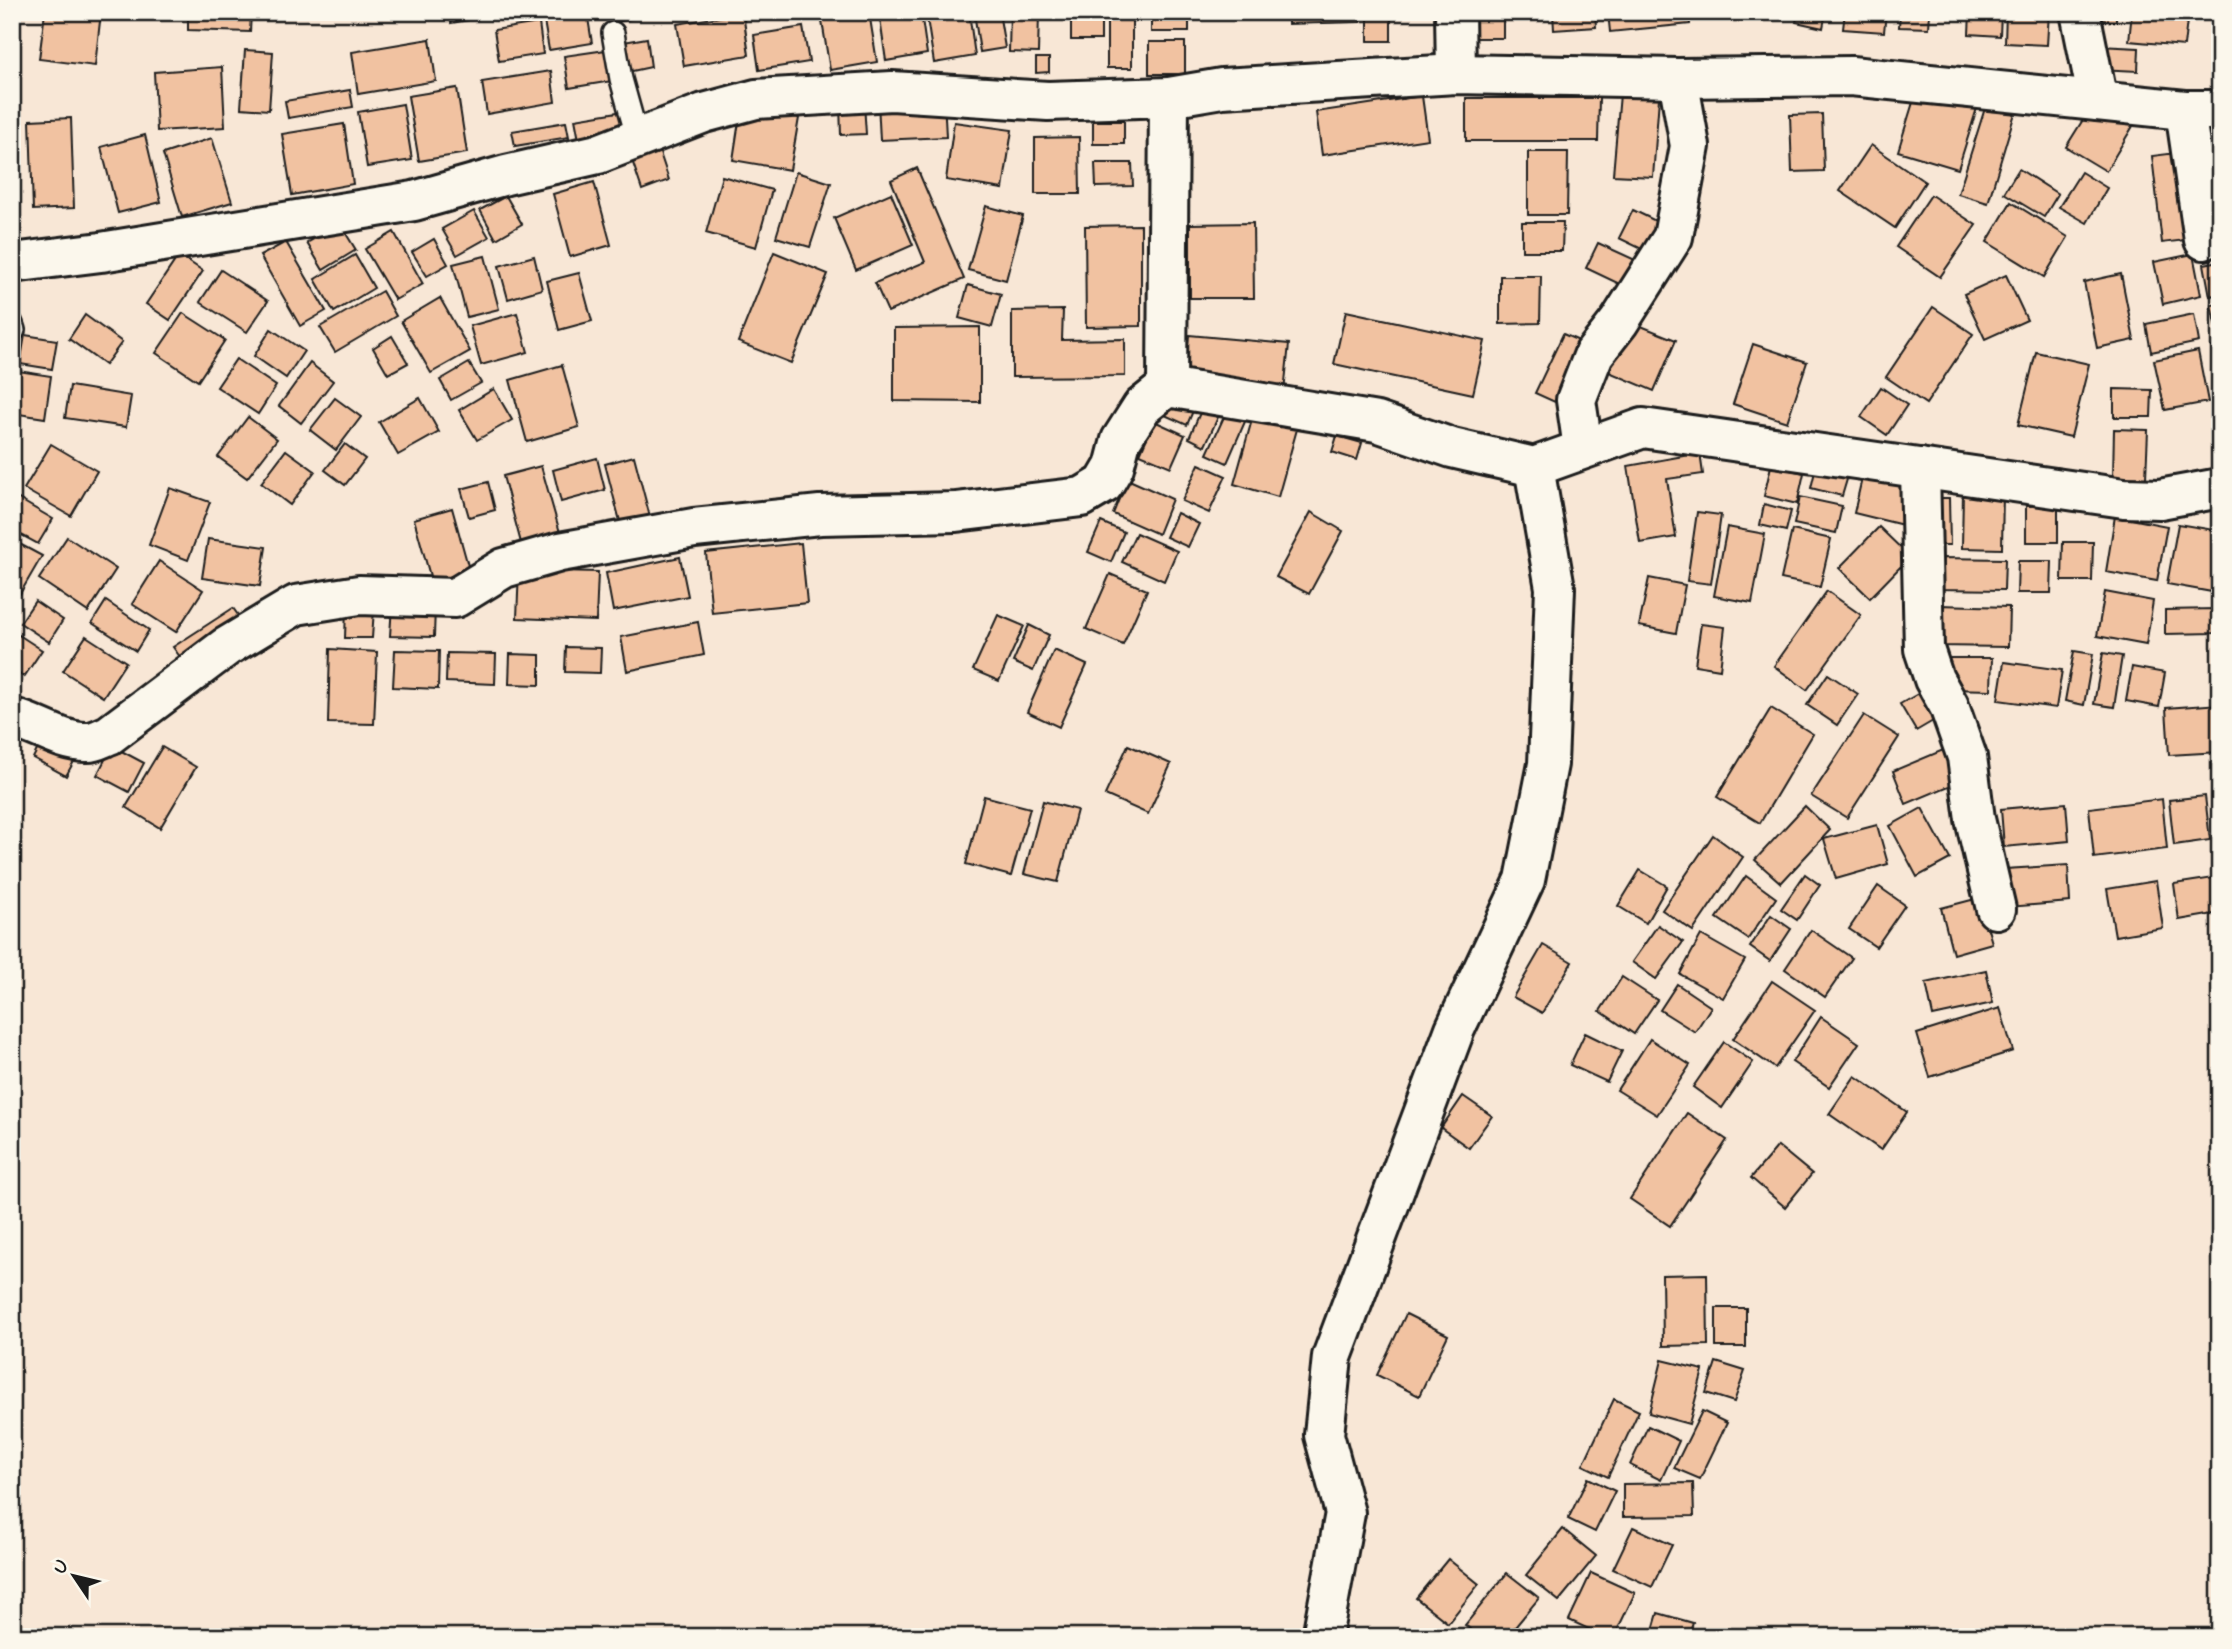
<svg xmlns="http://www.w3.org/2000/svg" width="2232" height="1649" viewBox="0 0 2232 1649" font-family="Mynerve,sans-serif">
  <rect width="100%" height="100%" fill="#f8e7d6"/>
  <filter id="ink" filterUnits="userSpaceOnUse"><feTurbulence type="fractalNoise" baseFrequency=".0143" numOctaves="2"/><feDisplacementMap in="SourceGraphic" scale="14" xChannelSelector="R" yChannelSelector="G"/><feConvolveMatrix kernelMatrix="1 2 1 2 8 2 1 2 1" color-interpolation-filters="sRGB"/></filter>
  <g filter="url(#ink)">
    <!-- building -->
    <g fill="#f1c2a1" stroke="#1c1c1c" stroke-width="2">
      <path d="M45,12H101L95,66L39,59Z"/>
      <path d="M188,12H251L250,32L188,30Z"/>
      <path d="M450,12H515L451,23Z"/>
      <path d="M557,12H587L592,43L549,50L543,15Z"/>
      <path d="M609,12H640L641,17L610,23Z"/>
      <path d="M836,12H869L877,62L830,70L821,15Z"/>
      <path d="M879,12H921L927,54L886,61Z"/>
      <path d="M926,12H969L975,56L934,63Z"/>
      <path d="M974,12H999L1005,48L980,52Z"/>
      <path d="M1010,12H1039L1038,53L1009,52Z"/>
      <rect x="1071" y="12" width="30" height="28"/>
      <rect x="1151" y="12" width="38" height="20"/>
      <path d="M1288,12H1360V22L1288,24Z"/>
      <rect x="1368" y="12" width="23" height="29"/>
      <path d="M1458,12H1503V38H1459Z"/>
      <path d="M1506,12H1545L1546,13L1506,17Z"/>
      <path d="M1553,12H1595L1596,27L1554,30Z"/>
      <path d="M1608,12H1689L1690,24L1610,32Z"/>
      <path d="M1798,12H1826L1823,28L1796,22Z"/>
      <path d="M1845,12H1886L1884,32L1843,29Z"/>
      <path d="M1900,12H1930L1929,28L1899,27Z"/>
      <path d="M1970,12H2001L2000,36L1969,34Z"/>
      <path d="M2006,12H2049L2047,45L2005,43Z"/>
      <path d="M2091,12H2116V21L2090,20Z"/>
      <path d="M2132,12H2188L2184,46L2129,41Z"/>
      <path d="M743,13L749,55L684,66L677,24Z"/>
      <path d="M1132,19V68H1107V20Z"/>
      <path d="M539,23L543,54L499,61L494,30Z"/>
      <path d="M803,27L809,62L759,70L754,35Z"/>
      <path d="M647,38L651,67L623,73L618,43Z"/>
      <path d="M430,39L436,81L358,94L352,52Z"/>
      <rect x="1149" y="42" width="36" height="32"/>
      <path d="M2099,46L2139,48L2138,71L2098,69Z"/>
      <path d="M613,49L618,80L569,88L564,56Z"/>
      <path d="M245,50L273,52L269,110L241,108Z"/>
      <path d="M1036,58H1049V72L1036,73Z"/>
      <path d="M222,67L225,127L157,131L154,72Z"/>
      <path d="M551,71L555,102L487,114L482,82Z"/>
      <path d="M1918,86L1978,105L1958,169L1898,151Z"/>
      <path d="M457,88L467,153L419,161L408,96Z"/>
      <path d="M350,90L353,107L288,118L285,101Z"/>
      <path d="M1620,94L1659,98L1653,177L1613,175Z"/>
      <path d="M1422,96L1428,139L1322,155L1316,112Z"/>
      <path d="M944,98L946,137L880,140L878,102Z"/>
      <path d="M1466,98H1599L1598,141H1466Z"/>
      <path d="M2094,102L2133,126L2106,171L2066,147Z"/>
      <path d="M403,104L412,160L367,167L358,112Z"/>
      <path d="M864,104L866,134L841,135L840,105Z"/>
      <path d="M1986,105L2015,113L1988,203L1958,194Z"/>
      <path d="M741,108L799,118L790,170L733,160Z"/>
      <path d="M624,111L627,132L579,140L575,119Z"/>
      <path d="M1822,114L1824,171L1792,172L1790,115Z"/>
      <path d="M71,118L74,208L33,210L30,120Z"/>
      <rect x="1093" y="121" width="31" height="23"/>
      <path d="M566,122L569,137L515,146L512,131Z"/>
      <path d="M954,122L1012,130L1003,189L946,180Z"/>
      <path d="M344,124L353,184L292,195L282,134Z"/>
      <path d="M145,135L161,202L118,213L101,147Z"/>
      <path d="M1079,137L1080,194H1035V138Z"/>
      <path d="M212,138L232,202L182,217L163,154Z"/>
      <path d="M657,144L669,180L642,190L630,154Z"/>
      <path d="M1871,145L1925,182L1895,228L1840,191Z"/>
      <path d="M2192,151L2202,238L2162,243L2152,156Z"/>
      <path d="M1528,152H1568L1567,215H1528Z"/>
      <path d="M1095,163H1132L1133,186L1096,187Z"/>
      <path d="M917,168L964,279L888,312L875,283L925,262L891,180Z"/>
      <path d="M2019,169L2058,194L2044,217L2004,193Z"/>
      <path d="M796,172L831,183L810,247L776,237Z"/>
      <path d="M2081,172L2107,188L2087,223L2059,207Z"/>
      <path d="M722,176L772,190L756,247L706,233Z"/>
      <path d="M594,182L611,245L570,257L553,194Z"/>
      <path d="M891,193L913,245L856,270L834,218Z"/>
      <path d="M1931,195L1976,225L1940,277L1896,247Z"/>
      <path d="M506,196L522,224L496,239L480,210Z"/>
      <path d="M2011,202L2068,237L2044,277L1987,242Z"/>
      <path d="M986,206L1023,216L1006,280L968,270Z"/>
      <path d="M1633,210L1666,226L1652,254L1619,238Z"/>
      <path d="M474,211L489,237L457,255L442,229Z"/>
      <path d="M1522,222H1563L1562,251H1522Z"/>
      <path d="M1253,223L1254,298H1190V224Z"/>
      <path d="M340,224L356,250L323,270L307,243Z"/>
      <path d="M1141,225V326L1086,327L1085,226Z"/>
      <path d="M394,232L423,284L395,300L365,249Z"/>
      <path d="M434,239L448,264L427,276L412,252Z"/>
      <path d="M286,242L326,311L300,326L260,256Z"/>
      <path d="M1598,243L1644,264L1632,290L1586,268Z"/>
      <path d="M774,252L828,274L791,363L738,342Z"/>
      <path d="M2193,254L2201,295L2163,304L2154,262Z"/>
      <path d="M179,255L203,271L170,320L146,304Z"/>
      <path d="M355,255L374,288L334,312L315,279Z"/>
      <path d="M485,256L499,309L467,317L453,264Z"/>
      <path d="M534,256L542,289L508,299L499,266Z"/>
      <path d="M2220,261V294L2210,296L2204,264Z"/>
      <path d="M221,270L268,301L247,332L200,302Z"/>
      <path d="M579,273L592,321L559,330L547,281Z"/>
      <path d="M2121,274L2134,340L2097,348L2084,282Z"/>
      <path d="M2006,275L2027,320L1985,339L1964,294Z"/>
      <path d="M1500,276H1541L1540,323L1500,324Z"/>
      <path d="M968,285L1001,294L992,327L959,318Z"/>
      <path d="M382,291L396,316L335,352L320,327Z"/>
      <path d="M440,298L470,351L431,373L401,321Z"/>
      <path d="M2220,304V332L2217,333L2211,305Z"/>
      <path d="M1933,307L1973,334L1926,404L1886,377Z"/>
      <path d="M1063,310L1062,340L1125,339V376L1012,377V311Z"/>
      <path d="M1346,311L1485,341L1473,394L1334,364Z"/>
      <path d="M183,313L225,340L198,381L156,353Z"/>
      <path d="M517,313L528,352L481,365L470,326Z"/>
      <path d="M2194,314L2199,342L2151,352L2146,324Z"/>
      <path d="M85,315L122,342L105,365L69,339Z"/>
      <path d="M1631,322L1676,340L1654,391L1609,372Z"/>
      <path d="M980,327V402L894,401V328Z"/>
      <path d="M271,329L304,351L286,378L254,356Z"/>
      <path d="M1563,334L1586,344L1557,403L1535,393Z"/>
      <path d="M25,335L57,340L52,369L20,364Z"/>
      <path d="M1189,335L1289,344L1284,392L1184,381Z"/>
      <path d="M392,336L408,363L388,374L373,348Z"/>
      <path d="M1753,344L1807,362L1787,422L1733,404Z"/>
      <path d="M2220,346V382H2219L2212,347Z"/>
      <path d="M2198,351L2208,402L2165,410L2154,360Z"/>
      <path d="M2036,352L2089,364L2071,437L2018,425Z"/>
      <path d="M236,359L276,386L258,414L217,387Z"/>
      <path d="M310,363L333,381L301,423L279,406Z"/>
      <path d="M469,363L481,383L451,400L440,380Z"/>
      <path d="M562,365L579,427L527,442L510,380Z"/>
      <path d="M12,370L51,376L45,418L12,413Z"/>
      <path d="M70,386L131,396L126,427L65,418Z"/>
      <path d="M1881,387L1907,405L1887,435L1861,417Z"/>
      <path d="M494,389L512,420L477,440L459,410Z"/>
      <path d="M2114,389L2152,390L2151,417H2114Z"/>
      <path d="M1168,392L1196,404L1187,425L1158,412Z"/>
      <path d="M335,398L361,417L336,450L310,430Z"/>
      <path d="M420,398L439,432L398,455L379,422Z"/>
      <path d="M1206,399L1223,406L1205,446L1189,438Z"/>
      <path d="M1228,408L1247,417L1227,463L1207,454Z"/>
      <path d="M1255,409L1299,422L1278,497L1234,484Z"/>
      <path d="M248,417L277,439L247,478L218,457Z"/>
      <path d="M1154,421L1185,435L1171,467L1140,454Z"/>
      <path d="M2114,429L2148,430L2146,478L2113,477Z"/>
      <path d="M1337,436L1362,443L1357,460L1332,452Z"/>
      <path d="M51,444L97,471L71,516L24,489Z"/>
      <path d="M345,444L365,459L345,485L325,470Z"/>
      <path d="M286,450L315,471L290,505L261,483Z"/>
      <path d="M1700,453L1703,474L1667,479L1676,537L1640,543L1628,466Z"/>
      <path d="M634,456L650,517L621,525L605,464Z"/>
      <path d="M597,458L605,490L561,502L553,470Z"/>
      <path d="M1199,464L1226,476L1209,513L1182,501Z"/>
      <path d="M541,466L563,543L524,554L503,476Z"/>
      <path d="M1771,466L1804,473L1797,504L1764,496Z"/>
      <path d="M1816,467L1848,476L1842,496L1811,488Z"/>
      <path d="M1863,474L1912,486L1903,525L1854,513Z"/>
      <path d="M1127,479L1172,499L1158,534L1113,514Z"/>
      <path d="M488,482L495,510L469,517L461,489Z"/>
      <path d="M170,488L210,502L188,560L149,545Z"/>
      <path d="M1963,492L2003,493L2002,549L1962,548Z"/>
      <path d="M1800,497L1842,506L1836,533L1794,524Z"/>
      <path d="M17,498L53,519L38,544L12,530V507Z"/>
      <path d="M1928,498H1949L1950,545H1928Z"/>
      <path d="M1764,504L1791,511L1786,531L1760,525Z"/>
      <rect x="2026" y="506" width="32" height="36"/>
      <path d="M452,508L470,573L432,583L414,519Z"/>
      <path d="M1311,512L1343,531L1309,594L1276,577Z"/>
      <path d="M1697,512L1721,515L1711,584L1687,581Z"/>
      <path d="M1177,513L1199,524L1188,547L1166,537Z"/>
      <path d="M2115,516L2167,526L2157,581L2106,572Z"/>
      <path d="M1101,522L1124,532L1111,562L1088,552Z"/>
      <path d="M2178,524L2220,531V547L2212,592L2167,584Z"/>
      <path d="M1727,527L1765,534L1752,603L1714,596Z"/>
      <path d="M1879,527L1910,557L1870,598L1839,568Z"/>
      <path d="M1792,530L1831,539L1820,587L1781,579Z"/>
      <path d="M1136,533L1177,551L1164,581L1122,562Z"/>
      <path d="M67,537L116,569L88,612L39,579Z"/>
      <path d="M208,539L266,547L260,586L202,578Z"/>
      <path d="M14,541L42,556L14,604L12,544Z"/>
      <path d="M2063,542H2093L2092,581H2062Z"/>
      <path d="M801,543L807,603L712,613L706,553Z"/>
      <path d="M680,557L688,596L613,611L606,573Z"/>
      <path d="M1940,558L2005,559L2004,590L1939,589Z"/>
      <path d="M159,561L203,590L176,632L132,604Z"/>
      <path d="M2018,561H2052L2051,593H2017Z"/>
      <path d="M519,570L598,572L596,621L517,618Z"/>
      <path d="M1110,574L1147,590L1123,645L1086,629Z"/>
      <path d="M1649,578L1685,585L1676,633L1639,626Z"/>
      <path d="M1827,591L1861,615L1807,690L1774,666Z"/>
      <path d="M2105,592L2153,601L2146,645L2097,636Z"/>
      <path d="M35,601L63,620L49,642L20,623Z"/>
      <path d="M106,601L149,630L136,651L92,623Z"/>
      <path d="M392,605L435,606L434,637L390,636Z"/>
      <path d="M1939,605L2009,607L2008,647L1938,646Z"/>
      <path d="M233,608L245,625L185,664L173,647Z"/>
      <path d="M346,608L374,609L372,638H345Z"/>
      <path d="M2215,609V633L2165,634V610Z"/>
      <path d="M998,615L1024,626L999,681L973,670Z"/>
      <path d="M698,622L704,655L627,671L621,637Z"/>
      <path d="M1701,624L1725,627L1720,669L1695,665Z"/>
      <path d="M1029,625L1049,635L1033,671L1013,662Z"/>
      <path d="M19,635L42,650L24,677L12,669V644Z"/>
      <path d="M86,636L126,662L103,697L63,671Z"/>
      <path d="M566,647L601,648L600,673L565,672Z"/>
      <path d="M330,649L377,652L374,724L328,723Z"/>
      <path d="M395,650L439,651L438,689L393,687Z"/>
      <path d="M1054,650L1087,665L1059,727L1027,712Z"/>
      <path d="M2074,651L2093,654L2084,705L2065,701Z"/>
      <path d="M447,653L496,654L495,684L446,682Z"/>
      <path d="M2103,653L2122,656L2114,707L2094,704Z"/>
      <path d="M510,654L540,655V685L509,684Z"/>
      <path d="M1949,658H1992L1991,690L1949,689Z"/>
      <path d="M2004,662L2062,670L2056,708L1998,700Z"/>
      <path d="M2132,667L2165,673L2159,707L2126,701Z"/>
      <path d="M1828,674L1858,694L1837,725L1807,705Z"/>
      <path d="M1930,687L1945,714L1916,731L1900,704Z"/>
      <path d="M2220,704V752L2169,755L2166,708Z"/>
      <path d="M1771,708L1813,734L1760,823L1717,797Z"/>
      <path d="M1864,715L1899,737L1847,818L1811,796Z"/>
      <path d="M43,738L77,756L66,776L33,758Z"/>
      <path d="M1128,745L1171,764L1148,814L1105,795Z"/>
      <path d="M112,746L144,763L129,792L97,775Z"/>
      <path d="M162,747L196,767L160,828L126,807Z"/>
      <path d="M1948,748L1961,781L1906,804L1893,771Z"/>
      <path d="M984,796L1030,808L1011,876L966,864Z"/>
      <path d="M2205,796L2210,840L2174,845L2169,800Z"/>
      <path d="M2162,799L2167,849L2094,858L2089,808Z"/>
      <path d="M1043,801L1077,810L1058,882L1024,874Z"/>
      <path d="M2066,803L2069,841L2004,847L2001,809Z"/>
      <path d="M1805,806L1830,830L1781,883L1755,860Z"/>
      <path d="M1922,808L1950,859L1917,877L1890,826Z"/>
      <path d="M1877,825L1888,864L1836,879L1824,839Z"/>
      <path d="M1713,835L1743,857L1693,931L1662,910Z"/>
      <path d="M2068,865L2070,902L2008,907L2005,869Z"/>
      <path d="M1640,870L1667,886L1646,923L1618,906Z"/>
      <path d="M1805,874L1820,885L1797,920L1781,909Z"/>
      <path d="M1746,876L1776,898L1748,939L1717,918Z"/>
      <path d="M2220,877V913L2179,920L2174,884Z"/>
      <path d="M2156,881L2163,928L2115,936L2107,889Z"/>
      <path d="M1878,886L1905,905L1876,947L1849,929Z"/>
      <path d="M1979,898L1992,943L1953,954L1941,908Z"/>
      <path d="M1771,915L1791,929L1770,961L1750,947Z"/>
      <path d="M1658,925L1683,942L1656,979L1632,962Z"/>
      <path d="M1811,930L1852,958L1825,997L1785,969Z"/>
      <path d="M1701,935L1745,960L1723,998L1680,974Z"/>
      <path d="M1543,945L1572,962L1542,1013L1513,997Z"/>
      <path d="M1986,970L1993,1003L1933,1016L1926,983Z"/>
      <path d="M1622,977L1657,1000L1634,1034L1600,1011Z"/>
      <path d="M1772,981L1815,1010L1775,1068L1733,1039Z"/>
      <path d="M1677,984L1711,1007L1695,1032L1660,1010Z"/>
      <path d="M2000,1008L2013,1051L1930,1077L1917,1034Z"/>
      <path d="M1821,1017L1859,1043L1829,1087L1792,1062Z"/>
      <path d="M1585,1033L1622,1051L1607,1082L1570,1065Z"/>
      <path d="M1650,1039L1690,1065L1657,1115L1617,1090Z"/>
      <path d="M1724,1042L1753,1062L1722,1108L1693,1087Z"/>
      <path d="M1855,1076L1907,1112L1881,1150L1829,1114Z"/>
      <path d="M1463,1096L1492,1116L1469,1148L1441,1128Z"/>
      <path d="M1687,1113L1727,1140L1670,1226L1630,1199Z"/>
      <path d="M1778,1146L1812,1174L1785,1207L1751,1178Z"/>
      <path d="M1707,1274L1708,1345L1663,1346L1662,1275Z"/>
      <rect x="1716" y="1308" width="30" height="39"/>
      <path d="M1406,1314L1448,1335L1419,1396L1377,1375Z"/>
      <path d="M1662,1360L1703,1370L1689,1424L1649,1413Z"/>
      <path d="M1716,1362L1745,1371L1734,1402L1706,1393Z"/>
      <path d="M1614,1399L1639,1411L1608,1477L1583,1465Z"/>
      <path d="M1702,1411L1727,1423L1700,1479L1674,1468Z"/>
      <path d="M1648,1426L1679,1441L1661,1480L1630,1465Z"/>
      <path d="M1588,1478L1615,1491L1595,1532L1568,1519Z"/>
      <path d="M1693,1483L1694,1516L1623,1517V1484Z"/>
      <path d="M1633,1527L1672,1545L1652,1587L1613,1569Z"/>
      <path d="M1563,1529L1596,1556L1559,1601L1526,1575Z"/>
      <path d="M1448,1559L1479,1584L1448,1623L1416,1598Z"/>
      <path d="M1507,1573L1539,1598L1507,1637H1480L1465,1625Z"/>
      <path d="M1591,1573L1635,1593L1614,1637H1606L1569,1620Z"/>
      <path d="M1658,1613L1693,1623L1688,1637H1651Z"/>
    </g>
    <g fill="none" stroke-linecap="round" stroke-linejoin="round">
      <!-- lane casing -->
      <g stroke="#1c1c1c" stroke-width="26">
        <g id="lane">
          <path d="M613,33L621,79L638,140"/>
          <path d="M12,324L14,330"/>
        </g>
      </g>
      <!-- street casing -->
      <g stroke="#1c1c1c" stroke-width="44">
        <g id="street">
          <path d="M1455,12L1456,74"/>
          <path d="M2080,12L2098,101"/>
          <path d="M2185,110L2204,240"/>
          <path d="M12,263L101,252L414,201L506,175L598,154L704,113L756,99L892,91L1048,101L1169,97L1222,88L1456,74L1678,78L1851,76L2185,110H2220"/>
          <path d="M1167,387L1169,97"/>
          <path d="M1583,448L1576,400L1594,354L1619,322L1673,237L1690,146L1678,78"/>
          <path d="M1920,468L1924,649L1934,679L1949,706L1967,757L1975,819L1996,909"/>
          <path d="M12,718C37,724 62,743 88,742C95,742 103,737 109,735L226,647L296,605L359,595L455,598L504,568L560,552L694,528L820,515L956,512L1082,497L1104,484L1114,467L1121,440L1142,407L1167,387L1377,422L1452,448L1534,467L1643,428L2124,498L2160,499L2220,488"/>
          <path d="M1322,1637L1345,1513L1324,1435L1332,1357L1455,1029L1525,880L1548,764L1555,588L1534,467"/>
        </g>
      </g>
      <!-- lane -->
      <use href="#lane" stroke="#fbf7ec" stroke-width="21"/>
      <!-- street -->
      <use href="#street" stroke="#fbf7ec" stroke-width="38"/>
    </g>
  </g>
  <!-- margin -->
  <rect width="2232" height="1649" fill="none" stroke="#fbf7ec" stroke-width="42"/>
  <rect x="21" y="21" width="2190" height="1607" fill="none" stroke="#1c1c1c" stroke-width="2.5" filter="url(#ink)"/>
  <!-- north arrow -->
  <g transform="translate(74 1576) rotate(305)" stroke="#fbf7ec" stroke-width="5" paint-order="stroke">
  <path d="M0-5L12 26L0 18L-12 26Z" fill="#1c1c1c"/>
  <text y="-10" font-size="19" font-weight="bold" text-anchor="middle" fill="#1c1c1c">U</text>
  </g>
</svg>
